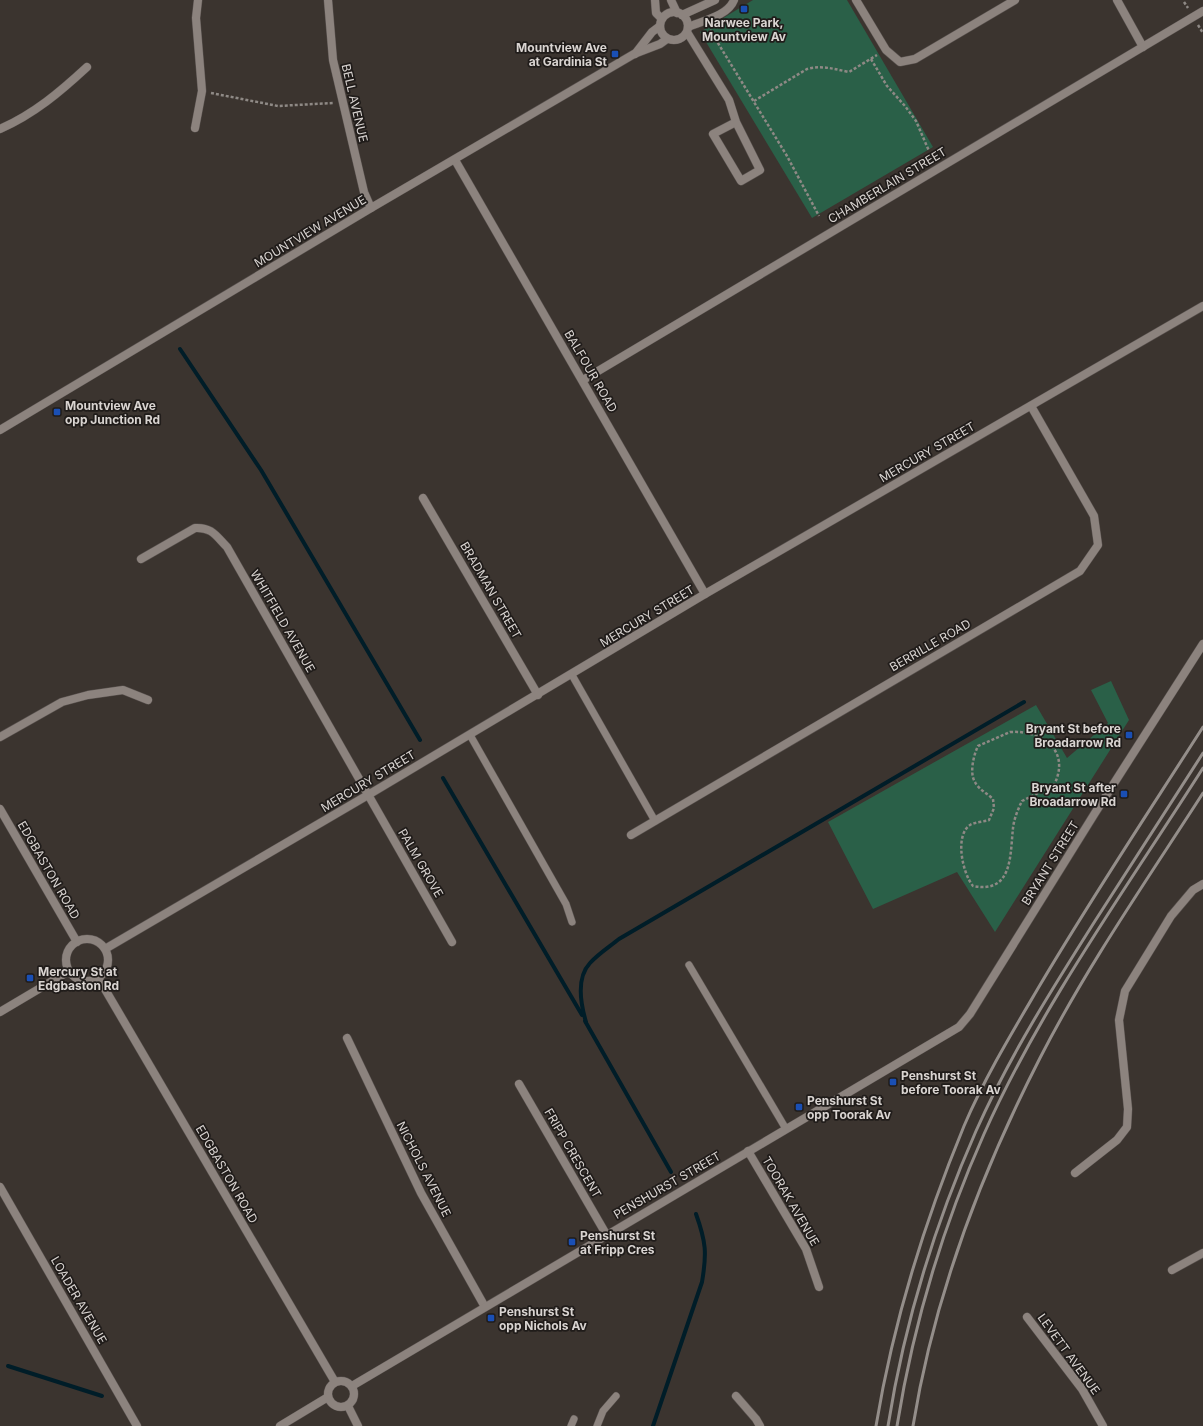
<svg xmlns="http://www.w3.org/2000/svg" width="1203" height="1426" viewBox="0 0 1203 1426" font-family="Inter,sans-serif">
  <rect width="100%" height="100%" fill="#3b342f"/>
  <!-- green -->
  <g fill="#2a6048">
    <path d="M753,0H847L933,147L812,218L700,32Z"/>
    <path d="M1111,681L1129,720L995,932L957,872L873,909L828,822L1036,705L1067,758L1108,723L1091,690Z"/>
  </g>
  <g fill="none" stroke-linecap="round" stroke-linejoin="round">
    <!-- stream -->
    <g stroke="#001d28" stroke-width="4">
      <path d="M180,349L261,470L420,740"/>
      <path d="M443,778L582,1015"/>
      <path d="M585,1021L671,1172"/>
      <path d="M586,1022C581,1005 576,978 590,963C598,954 609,947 619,939L1024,702"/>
      <path d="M8,1366L102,1396"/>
      <path d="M653,1426L702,1282C707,1253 706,1242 696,1214"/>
    </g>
    <!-- service casing -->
    <g stroke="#59524f" stroke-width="8">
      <g id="service">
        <path d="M572,675L655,821"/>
        <path d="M470,735L566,904L572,922"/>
        <path d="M689,965L786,1129"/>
        <path d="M571,1426L574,1419"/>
        <path d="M597,1426L603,1411L616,1396"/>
      </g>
    </g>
    <!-- minor casing -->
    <g stroke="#59524f" stroke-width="9">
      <g id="minor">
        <path d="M328,0L333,60L364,192L371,208"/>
        <path d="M655,0L656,13L662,19"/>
        <path d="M671,0L677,13"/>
        <path d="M856,0L886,50L900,62L915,59L1015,0"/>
        <path d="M1117,0L1143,47"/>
        <circle cx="674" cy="26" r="14"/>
        <path d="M682,15L715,0"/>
        <path d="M688,27C702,21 728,16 734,0"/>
        <path d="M687,32L729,100L736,122L760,170L741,181L713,134L736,122"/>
        <path d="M635,54L652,32L660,26"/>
        <path d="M195,128L202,91L196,18L198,0"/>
        <path d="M0,129C34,114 60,92 87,67"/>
        <path d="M455,160L705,594"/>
        <path d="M583,380L1203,11"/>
        <path d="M0,430L371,208L634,54L660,44L667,39"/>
        <path d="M423,498L538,695"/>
        <path d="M141,559L195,528C212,527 216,536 227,547L452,942"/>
        <path d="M0,737L62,702L88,695L123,690L148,700"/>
        <path d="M0,809L77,942"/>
        <path d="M631,835L1080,571L1098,545L1094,516L1031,406"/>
        <circle cx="87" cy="960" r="21"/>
        <path d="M105,949L368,795L705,594L1203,306"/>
        <path d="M99,979L335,1382"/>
        <path d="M0,1012L69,971"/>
        <path d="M347,1038L421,1193L485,1307"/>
        <path d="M519,1084L606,1234"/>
        <path d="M748,1151L806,1249L819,1287"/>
        <path d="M1075,1173L1117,1140L1127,1127L1128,1109L1119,1020L1125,991L1171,916L1193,890L1203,884"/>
        <path d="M0,1187L137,1426"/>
        <path d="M1172,1270L1203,1253"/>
        <path d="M1027,1317L1082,1389L1103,1426"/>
        <path d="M736,1396L756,1419L760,1426"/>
        <path d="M348,1406L358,1426"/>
      </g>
    </g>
    <!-- tertiary casing -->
    <g stroke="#59524f" stroke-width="9">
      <g id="tertiary">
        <circle cx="341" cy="1394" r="13"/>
        <path d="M352,1386L959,1027L970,1014L1095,813L1203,644"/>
        <path d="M280,1426L328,1397"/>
      </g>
    </g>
    <!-- path -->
    <g stroke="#8e8985" stroke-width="2.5" stroke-dasharray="3 2" stroke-linecap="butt">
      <path d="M1184,2L1188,8"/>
      <path d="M1198,25L1203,33"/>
      <path d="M710,30L787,156L819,216"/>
      <path d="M871,59L887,86L905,106L916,121L929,151"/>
      <path d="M211,93L278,106L333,103"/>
      <path d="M754,101L807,69C822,65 834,69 849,72L877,55"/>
      <path d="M1010,732C1043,730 1071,751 1054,785L1022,801C1018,809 1014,819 1013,828C1010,855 1013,894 973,886C963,874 954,836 970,825C975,822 983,822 989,820L994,808L993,799C988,794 978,789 975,782C969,773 974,754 978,746Z"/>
    </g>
    <!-- service -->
    <use href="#service" stroke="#8c837e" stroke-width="7"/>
    <!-- minor -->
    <use href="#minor" stroke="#8c837e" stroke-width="8"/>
    <!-- tertiary -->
    <use href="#tertiary" stroke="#8c837e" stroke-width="8"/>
    <!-- rail -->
    <g stroke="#948e8a" stroke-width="3">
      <path d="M876,1426C893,1323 924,1223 964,1126C985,1077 1013,1031 1040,985C1092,897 1148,813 1203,727"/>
      <path d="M888,1426C904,1325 935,1224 976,1131C1009,1057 1052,989 1095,921C1131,865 1167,809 1203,753"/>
      <path d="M897,1426C913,1326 943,1226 984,1134C1041,1006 1128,886 1203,768"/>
      <path d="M913,1426C934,1296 980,1175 1040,1058C1087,966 1147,880 1203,793"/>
    </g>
  </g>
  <!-- markers -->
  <g fill="#1a4fb4" stroke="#201c1a" stroke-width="1.5">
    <rect x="740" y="5" width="8" height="8" rx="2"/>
    <rect x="611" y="50" width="8" height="8" rx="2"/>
    <rect x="53" y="408" width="8" height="8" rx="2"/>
    <rect x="1125" y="731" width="8" height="8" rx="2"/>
    <rect x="1120" y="790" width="8" height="8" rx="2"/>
    <rect x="26" y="974" width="8" height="8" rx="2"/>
    <rect x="889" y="1078" width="8" height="8" rx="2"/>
    <rect x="795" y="1103" width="8" height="8" rx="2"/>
    <rect x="568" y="1238" width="8" height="8" rx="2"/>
    <rect x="487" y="1314" width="8" height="8" rx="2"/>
  </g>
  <g text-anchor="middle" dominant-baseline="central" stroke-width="3.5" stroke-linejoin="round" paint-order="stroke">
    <!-- poi labels -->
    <g font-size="12" font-weight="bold" fill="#d9d4d1" stroke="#201c1a" text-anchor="start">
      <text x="744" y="22" text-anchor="middle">Narwee Park,<tspan x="744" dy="14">Mountview Av</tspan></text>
      <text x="607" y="47" text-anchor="end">Mountview Ave<tspan x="607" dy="14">at Gardinia St</tspan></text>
      <text x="65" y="405">Mountview Ave<tspan x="65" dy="14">opp Junction Rd</tspan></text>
      <text x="1121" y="728" text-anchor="end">Bryant St before<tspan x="1121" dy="14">Broadarrow Rd</tspan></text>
      <text x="1116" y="787" text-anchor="end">Bryant St after<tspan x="1116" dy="14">Broadarrow Rd</tspan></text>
      <text x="38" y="971">Mercury St at<tspan x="38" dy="14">Edgbaston Rd</tspan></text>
      <text x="901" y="1075">Penshurst St<tspan x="901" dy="14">before Toorak Av</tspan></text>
      <text x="807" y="1100">Penshurst St<tspan x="807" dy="14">opp Toorak Av</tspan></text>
      <text x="580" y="1235">Penshurst St<tspan x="580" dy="14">at Fripp Cres</tspan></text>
      <text x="499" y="1311">Penshurst St<tspan x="499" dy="14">opp Nichols Av</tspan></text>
    </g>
    <!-- street labels -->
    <g font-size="12" fill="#d9d4d1" stroke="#201c1a">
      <text transform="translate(355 103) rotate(77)">BELL AVENUE</text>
      <text transform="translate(887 185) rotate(-31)">CHAMBERLAIN STREET</text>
      <text transform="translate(310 231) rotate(-31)">MOUNTVIEW AVENUE</text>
      <text transform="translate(591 371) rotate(60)">BALFOUR ROAD</text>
      <text transform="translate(927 452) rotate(-30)">MERCURY STREET</text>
      <text transform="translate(491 590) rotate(60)">BRADMAN STREET</text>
      <text transform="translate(647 616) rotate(-31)">MERCURY STREET</text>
      <text transform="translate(283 621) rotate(60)">WHITFIELD AVENUE</text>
      <text transform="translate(930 645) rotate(-30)">BERRILLE ROAD</text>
      <text transform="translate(368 781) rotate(-31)">MERCURY STREET</text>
      <text transform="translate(421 863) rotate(60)">PALM GROVE</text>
      <text transform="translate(1050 863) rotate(-58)">BRYANT STREET</text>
      <text transform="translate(49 870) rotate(60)">EDGBASTON ROAD</text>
      <text transform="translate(573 1153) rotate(60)">FRIPP CRESCENT</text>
      <text transform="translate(424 1169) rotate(63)">NICHOLS AVENUE</text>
      <text transform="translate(227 1174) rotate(60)">EDGBASTON ROAD</text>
      <text transform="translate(667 1185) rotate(-30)">PENSHURST STREET</text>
      <text transform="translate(791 1201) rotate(60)">TOORAK AVENUE</text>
      <text transform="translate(79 1300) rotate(60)">LOADER AVENUE</text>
      <text transform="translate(1069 1354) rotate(54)">LEVETT AVENUE</text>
    </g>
  </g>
</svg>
